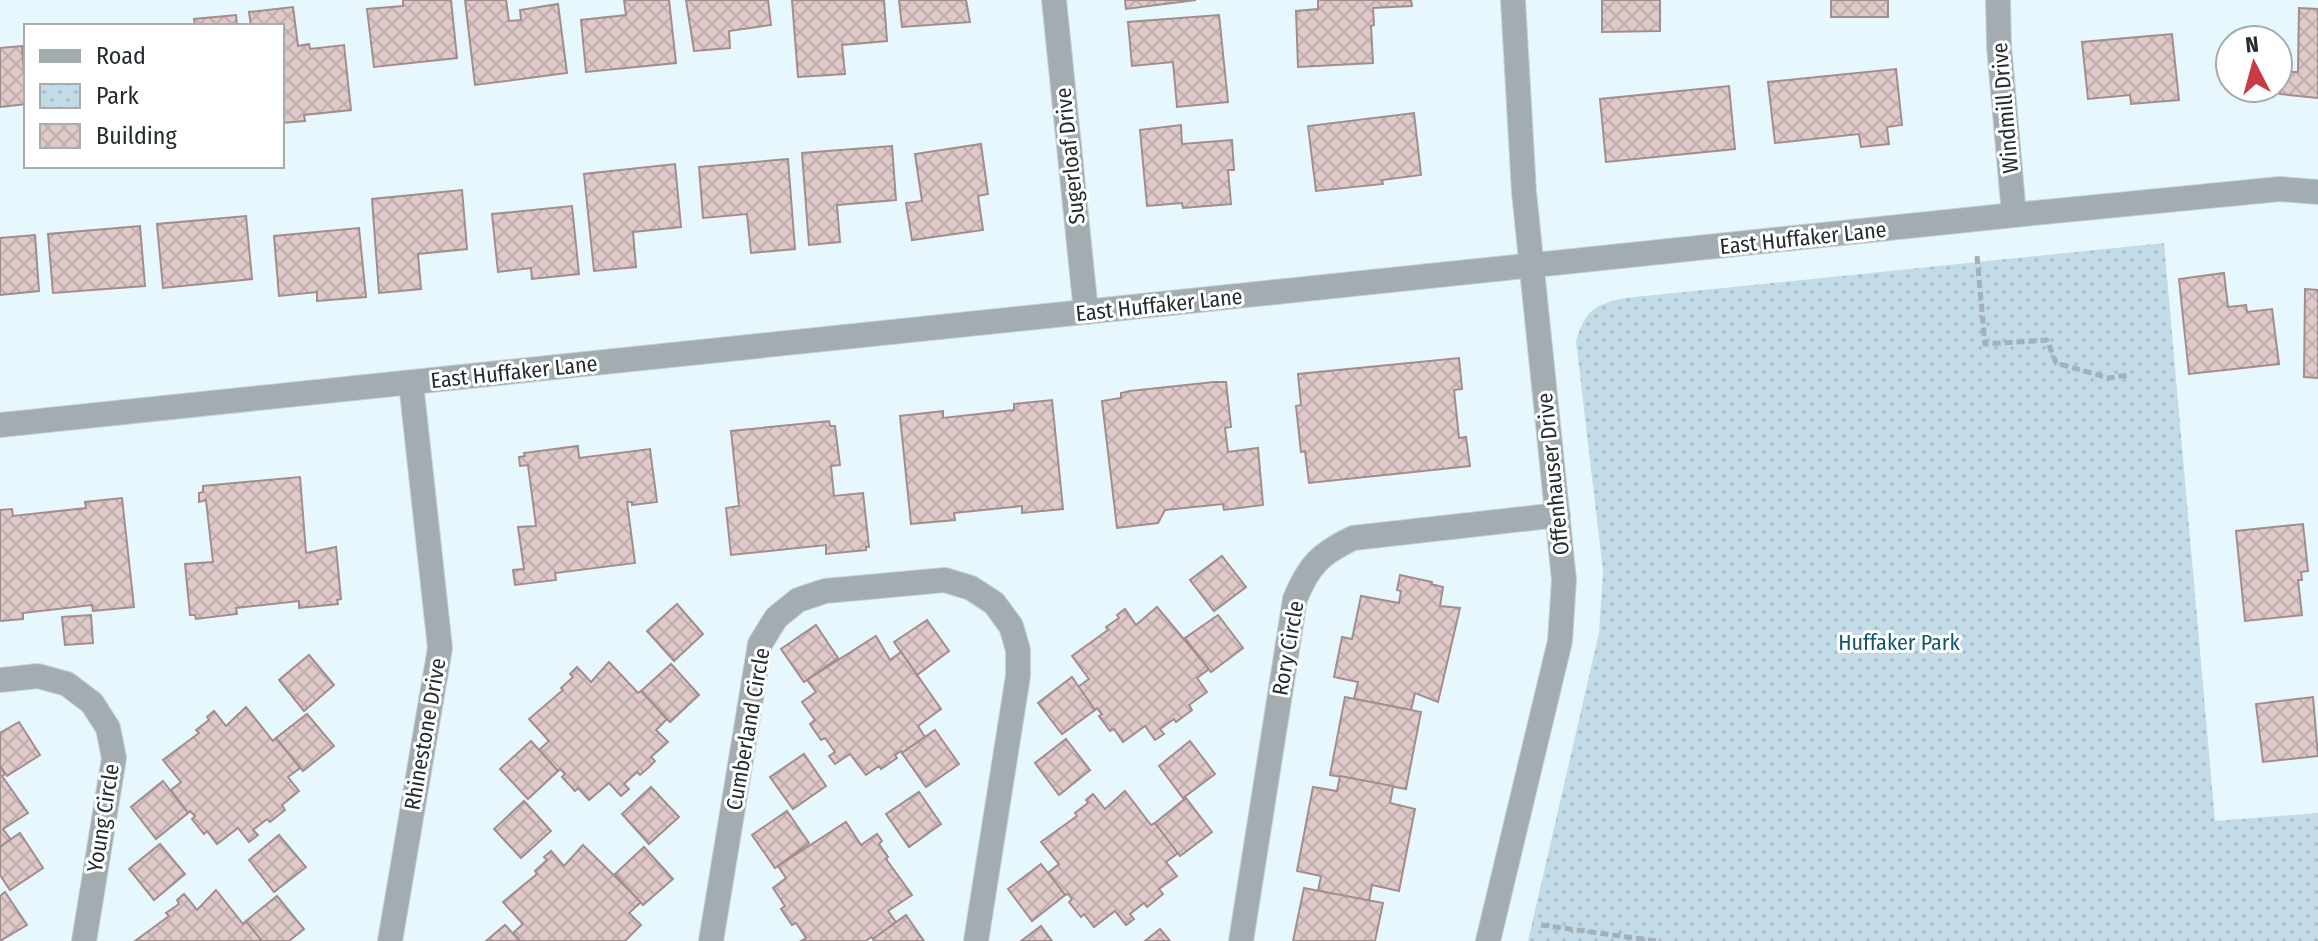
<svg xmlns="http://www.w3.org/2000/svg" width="2318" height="941" viewBox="0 0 2318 941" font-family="'Fira Sans Condensed',sans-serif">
  <defs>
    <pattern id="park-dots" width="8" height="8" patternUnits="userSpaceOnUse" patternTransform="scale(2)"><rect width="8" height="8" fill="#c2dbe6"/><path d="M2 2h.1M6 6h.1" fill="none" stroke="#a7bcc6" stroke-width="1.8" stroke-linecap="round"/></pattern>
    <pattern id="building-cross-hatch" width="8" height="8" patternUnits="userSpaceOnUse" patternTransform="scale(2)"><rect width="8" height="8" fill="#e0c9c9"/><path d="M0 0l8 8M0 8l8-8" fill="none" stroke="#c0adad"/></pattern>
  </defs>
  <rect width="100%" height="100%" fill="#e6f7fe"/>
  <!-- park -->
  <path fill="url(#park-dots)" d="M2164,243L2215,821L2318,813V941H1528L1599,633L1603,571L1576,341C1586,309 1594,305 1625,298Z"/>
  <!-- building -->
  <g fill="url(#building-cross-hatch)" stroke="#a38d8c" stroke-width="2">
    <path d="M403,0H451L457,58L374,67L367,9L403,6Z"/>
    <path d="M465,0H506L509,21L521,20L520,10L558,4L567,73L475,85Z"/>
    <path d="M624,0H669L676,63L586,72L581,20L626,15Z"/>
    <path d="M686,0H768L771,25L729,31L730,48L694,51Z"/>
    <path d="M792,0H884L887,41L842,45L845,74L798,77Z"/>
    <path d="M899,0H966L970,22L902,27Z"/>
    <path d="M1125,0H1196L1126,9Z"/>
    <path d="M1318,0H1411L1412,6L1373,8L1374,25L1371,26L1373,63L1298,67L1296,11L1318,9Z"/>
    <path d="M1602,0H1660V31L1602,32Z"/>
    <rect x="1831" y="0" width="57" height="17"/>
    <path d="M293,7L298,46L309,44L310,49L344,45L351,110L304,115L305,121L282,123V26H251L249,12Z"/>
    <path d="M2299,8L2318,9V98L2280,94L2281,72H2298Z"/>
    <path d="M236,15L237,26H195L194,19Z"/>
    <path d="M1219,15L1228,102L1177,107L1173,62L1132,66L1128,22Z"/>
    <path d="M2172,34L2179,100L2131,104L2130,95L2088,99L2082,42Z"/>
    <path d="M22,46L26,104L0,107V48Z"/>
    <path d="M1896,69L1902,125L1887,127L1889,144L1861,147L1859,134L1775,143L1768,82Z"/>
    <path d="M1729,86L1735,149L1606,162L1600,99Z"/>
    <path d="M1414,113L1421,175L1382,180L1383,184L1316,191L1308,126Z"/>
    <path d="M1181,125L1182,144L1232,140L1234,170H1228L1231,204L1183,208L1182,203L1147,206L1140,130Z"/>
    <path d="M981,144L988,194L978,196L983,230L912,240L906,203L922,201L915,154Z"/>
    <path d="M892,146L896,200L837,205L840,242L809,245L802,153Z"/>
    <path d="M788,159L795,249L751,253L747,214L703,218L699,167Z"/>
    <path d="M675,164L681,227L633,232L636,267L594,271L584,174Z"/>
    <path d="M462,190L467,249L418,254L421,289L379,293L372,199Z"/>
    <path d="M572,206L579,274L532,279L531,268L498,272L492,214Z"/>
    <path d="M246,216L252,279L163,288L157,224Z"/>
    <path d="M140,226L145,286L53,293L48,234Z"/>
    <path d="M359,228L366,297L317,301V292L279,296L274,236Z"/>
    <path d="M35,235L39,291L0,295V238Z"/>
    <path d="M2224,273L2228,307L2246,305L2247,312L2272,309L2279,364L2189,374L2179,279Z"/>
    <path d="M2305,289L2318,290V378L2304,377Z"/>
    <path d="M1459,358L1462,389L1454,390L1459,438L1466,437L1470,466L1309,483L1305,451L1301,452L1296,406L1301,405L1298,374Z"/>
    <path d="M1214,382H1226L1231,427L1225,428L1228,452L1258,448L1263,505L1224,510L1223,504L1165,510L1158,523L1117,528L1102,401L1121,398V393L1130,391Z"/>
    <path d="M1052,400L1063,509L1022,513V506L954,513L955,520L911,524L900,416L943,411V418L1014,410V404Z"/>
    <path d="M829,421L830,426H835L840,465L831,466L834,496L863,493L869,547H866V550L826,554V545L731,555L726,508L739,506L731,431Z"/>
    <path d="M578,446L579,458L650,449L657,502L632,505V502H627L635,563L555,573L556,580L515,585L513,570L524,569L518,527L536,526L528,465L520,466L519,457L525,456L524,453Z"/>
    <path d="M300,477L306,553L336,547L341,599L337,600L338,604L299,608V601L236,608L237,614L196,619L195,615H190L185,564L213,562L206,500L199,502V493L203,492V486Z"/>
    <path d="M122,498L134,607L93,611L92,605L23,613V619L0,621V510L12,509L13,516L86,508L85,502Z"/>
    <path d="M2303,524L2308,571L2301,572L2302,580H2298L2302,615L2245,621L2236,531Z"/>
    <path d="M1222,556L1246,587L1214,611L1190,580Z"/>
    <path d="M1400,575L1432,582L1431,584L1443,587L1440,606L1460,608L1438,702L1415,693L1411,710L1354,699L1358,682L1334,677L1342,637L1352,639L1361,596L1399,603L1401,591L1397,590Z"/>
    <path d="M677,604L703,634L674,661L647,631Z"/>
    <path d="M1157,607L1209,669L1197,678L1207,692L1189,705L1192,710L1176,722L1174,719L1160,729L1164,734L1155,740L1145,726L1123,742L1114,729L1110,731L1099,716L1102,714L1097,708L1095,710L1078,687L1089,679L1072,656L1108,630L1106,627L1119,618L1117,615L1125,609L1136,625Z"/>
    <path d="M91,615L93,643L65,645L62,617Z"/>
    <path d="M1218,615L1243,648L1211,672L1185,638Z"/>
    <path d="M927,620L949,651L917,675L894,642Z"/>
    <path d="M816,625L838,658L804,682L781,649Z"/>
    <path d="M876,636L890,660L901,652L941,709L918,726L925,737L902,753L901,751L895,755L897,758L881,769L879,766L866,775L850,754L835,764L829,756L835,752L825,738L821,740L810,724L815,720L802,702L816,692L807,680Z"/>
    <path d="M309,655L334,685L304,711L279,680Z"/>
    <path d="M609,662L638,693L641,691L667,719L656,730L668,742L651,757L655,761L648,768L640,775L637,772L624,784L629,789L621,796L609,783L589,800L578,788L575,791L562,777L565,774L560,769L558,771L539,750L549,741L529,719L563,690L561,688L573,677L570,674L577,667L591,682Z"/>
    <path d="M671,664L699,695L670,722L641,691Z"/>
    <path d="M1072,677L1095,710L1062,734L1038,703Z"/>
    <path d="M1345,697L1421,712L1406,789L1330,775Z"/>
    <path d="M2313,697L2318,756L2263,762L2256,704Z"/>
    <path d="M246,707L273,741L276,738L300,768L288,777L299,791L282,805L285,810L270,822L267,819L253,830L258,835L249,842L238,828L217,844L207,831L204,834L192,819L195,816L190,811L188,813L171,790L181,782L163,760L199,733L196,730L209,720L207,717L214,711L226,726Z"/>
    <path d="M307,714L334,746L303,771L276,738Z"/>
    <path d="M19,722L40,755L7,776L0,766V733Z"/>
    <path d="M935,730L959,764L926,787L902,753Z"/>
    <path d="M1066,739L1090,770L1059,795L1035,763Z"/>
    <path d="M531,741L558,771L528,799L500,769Z"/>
    <path d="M1190,741L1215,774L1183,798L1159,766Z"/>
    <path d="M804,754L826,786L793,809L770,777Z"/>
    <path d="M0,766L5,774L2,776L28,813L3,829L11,840L0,847Z"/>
    <path d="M1340,776L1393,786L1390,803L1415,809L1399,891L1372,885L1369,901L1318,891L1321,876L1297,871L1313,787L1337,791Z"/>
    <path d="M163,781L188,813L156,839L131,807Z"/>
    <path d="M651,787L679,817L649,844L622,814Z"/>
    <path d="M1125,791L1151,825L1155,823L1178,853L1166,862L1177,876L1159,889L1163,894L1147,907L1144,903L1130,914L1134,919L1126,925L1115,911L1094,927L1084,914L1081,917L1069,902L1072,899L1068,894L1065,895L1048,873L1059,864L1041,842L1077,816L1075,813L1088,803L1086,800L1093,794L1105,809Z"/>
    <path d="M919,792L941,824L909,847L886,814Z"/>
    <path d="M1186,798L1212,832L1180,856L1155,823Z"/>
    <path d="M524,801L551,831L521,858L494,829Z"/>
    <path d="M787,811L809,843L775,868L752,835Z"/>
    <path d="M846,822L861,845L877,834L882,841L879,844L888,857L886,859L912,895L888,911L896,922L873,939L871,937L866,941H801L806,938L796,923L792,925L781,909L785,906L773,888L786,878L778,866Z"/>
    <path d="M20,833L43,868L10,890L0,875V847Z"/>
    <path d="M279,835L306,867L274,892L249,860Z"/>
    <path d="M160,844L185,874L154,900L129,869Z"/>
    <path d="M583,845L641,902L629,913L641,925L625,941H520L513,933L523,924L503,902L537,874L535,871L547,860L544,857L551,851L564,866Z"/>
    <path d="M644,847L673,879L643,905L615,874Z"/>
    <path d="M1041,864L1065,895L1032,921L1008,889Z"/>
    <path d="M1304,888L1383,903L1375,941H1293Z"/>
    <path d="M216,890L243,924L246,921L262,941H135L169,916L166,913L179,904L177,900L184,894L197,910Z"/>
    <path d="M5,892L27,925L0,941V896Z"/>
    <path d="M277,896L304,929L289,941H262L246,921Z"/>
    <path d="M906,915L924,941H874L873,939Z"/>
    <path d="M505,925L520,941H486Z"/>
    <path d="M1041,926L1052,941H1021Z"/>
    <path d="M1160,929L1170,941H1145Z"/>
  </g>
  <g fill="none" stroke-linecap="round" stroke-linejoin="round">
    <!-- minor casing -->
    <g stroke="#c3d2d9" stroke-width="26">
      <g id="minor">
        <path d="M1054,0L1086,312"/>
        <path d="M1998,0L1999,46L2014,215"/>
        <path d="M0,425L2014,215L2280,189L2318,192"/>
        <path d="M0,680L38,676L67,684L92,703L108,728L114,758L84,941"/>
        <path d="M390,941L440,648L411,383"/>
        <path d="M711,941L760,644L776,618L798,600L825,591L945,580L971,588L994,603L1011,626L1018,650V676L976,941"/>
        <path d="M1241,941L1295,599C1309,565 1320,554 1353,538L1558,515"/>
        <path d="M1488,941L1560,641L1564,580L1524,192L1513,0"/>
      </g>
    </g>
    <!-- path -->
    <g stroke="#a3b0b6" stroke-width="5" stroke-dasharray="8 4" stroke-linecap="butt">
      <path d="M1977,256L1985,344L2047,340L2056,363L2109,378L2128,375"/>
      <path d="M1541,925L1656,941"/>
    </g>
    <!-- minor -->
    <use href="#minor" stroke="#a3acb0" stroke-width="24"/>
  </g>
  <g text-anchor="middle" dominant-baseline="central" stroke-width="6" stroke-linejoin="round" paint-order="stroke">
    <!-- street labels -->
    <g font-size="22" fill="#242c2f" stroke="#fff">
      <text transform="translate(2005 108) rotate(-95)">Windmill Drive</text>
      <text transform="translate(1070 156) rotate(-96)">Sugerloaf Drive</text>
      <text transform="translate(1803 238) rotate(-6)">East Huffaker Lane</text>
      <text transform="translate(1159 305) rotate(-6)">East Huffaker Lane</text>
      <text transform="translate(514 372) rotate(-6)">East Huffaker Lane</text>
      <text transform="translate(1553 474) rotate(-96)">Offenhauser Drive</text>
      <text transform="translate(1288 648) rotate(-80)">Rory Circle</text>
      <text transform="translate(748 729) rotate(-80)">Cumberland Circle</text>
      <text transform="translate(425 734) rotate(-80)">Rhinestone Drive</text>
      <text transform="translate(103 818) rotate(-81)">Young Circle</text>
    </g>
    <!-- park labels -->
    <g font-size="22" fill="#13556c" stroke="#fff">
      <text x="1899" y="642">Huffaker Park</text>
    </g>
  </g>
  <!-- legend -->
  <rect x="24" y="24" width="260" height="144" fill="#ffffff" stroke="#a7abac" stroke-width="2"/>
  <rect x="40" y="50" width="40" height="12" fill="#a3acb0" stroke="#a7abac" stroke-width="2"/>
  <text x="96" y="64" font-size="24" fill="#242c2f">Road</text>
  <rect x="40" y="84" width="40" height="24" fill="url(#park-dots)" stroke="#a7abac" stroke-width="2"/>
  <text x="96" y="104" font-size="24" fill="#242c2f">Park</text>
  <rect x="40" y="124" width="40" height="24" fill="url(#building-cross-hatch)" stroke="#a7abac" stroke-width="2"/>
  <text x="96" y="144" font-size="24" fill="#242c2f">Building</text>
  <!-- north arrow -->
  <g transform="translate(2254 64) rotate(354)"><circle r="38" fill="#ffffff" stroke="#a7abac" stroke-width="2"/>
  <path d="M0-6L14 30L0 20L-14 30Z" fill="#c93946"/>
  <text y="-12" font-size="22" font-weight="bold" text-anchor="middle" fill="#242c2f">N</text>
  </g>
</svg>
